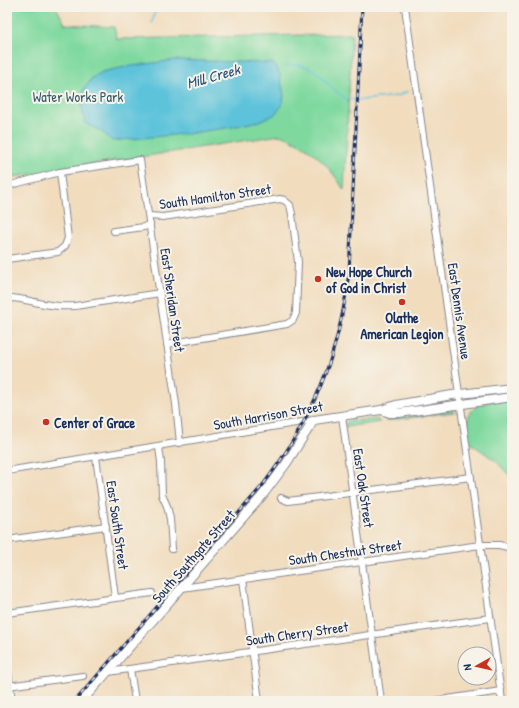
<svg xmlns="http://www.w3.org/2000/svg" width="519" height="708" viewBox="0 0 519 708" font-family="'Patrick Hand',sans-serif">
  <rect width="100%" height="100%" fill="#f7f3e8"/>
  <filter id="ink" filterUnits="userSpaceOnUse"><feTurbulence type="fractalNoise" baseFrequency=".025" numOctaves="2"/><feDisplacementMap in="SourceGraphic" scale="8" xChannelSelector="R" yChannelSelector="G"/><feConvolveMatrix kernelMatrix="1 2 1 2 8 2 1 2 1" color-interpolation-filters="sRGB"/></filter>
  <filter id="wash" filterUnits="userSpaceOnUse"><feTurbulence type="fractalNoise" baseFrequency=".012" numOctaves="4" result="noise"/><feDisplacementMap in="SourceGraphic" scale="16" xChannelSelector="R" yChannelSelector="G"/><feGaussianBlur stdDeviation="0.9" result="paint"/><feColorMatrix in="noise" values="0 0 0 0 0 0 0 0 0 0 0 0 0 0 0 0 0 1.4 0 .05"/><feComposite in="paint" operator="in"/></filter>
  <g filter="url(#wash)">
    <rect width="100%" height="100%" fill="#f1dcbd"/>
    <!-- green -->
    <g fill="#7fd99f" stroke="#4d847e">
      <path d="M7,7H56L65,24L114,27L117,39L352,34L344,190C328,163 309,145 280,135L7,178Z"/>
      <path d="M512,398V478L496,461L469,442C468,435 467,426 468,420C471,400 497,401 512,398Z"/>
      <path d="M454,409V412L385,421L387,418L412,416Z"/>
      <path d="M377,419L380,422L345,427L346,423L348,421Z"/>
    </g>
    <!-- water -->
    <path fill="#5dc3da" stroke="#3c799c" d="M175,60L272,63L276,66L280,75L284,96L282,106L274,115L259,121L232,127L192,133L112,141L102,132L85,123L81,103L83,91L92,78L102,72L125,67Z"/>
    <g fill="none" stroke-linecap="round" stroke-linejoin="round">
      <!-- stream -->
      <g stroke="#5dc3da" stroke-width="1.5">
        <path d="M152,23L156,7"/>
        <path d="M284,66L300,65L316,71L331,87L346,99L361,100L397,96L408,91"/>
      </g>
    </g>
  </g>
  <g filter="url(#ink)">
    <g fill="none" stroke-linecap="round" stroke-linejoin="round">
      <!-- minor casing -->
      <g stroke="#86868e" stroke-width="8">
        <g id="minor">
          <path d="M405,7L502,701"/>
          <path d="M7,186L60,172L140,160L176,404L180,443"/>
          <path d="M149,216L163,217L280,199L284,200L290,205L292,214L298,262L296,313L293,320L287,324L167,344"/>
          <path d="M114,231L144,227L150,224"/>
          <path d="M7,259L58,252L65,246L68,238L60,172"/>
          <path d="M7,298C19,297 32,302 44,304C55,306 65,307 75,306L160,293"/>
          <path d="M342,416L381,701"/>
          <path d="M159,447L161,462L162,495L167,506L170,519L172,549"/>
          <path d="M96,457L115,597"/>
          <path d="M7,471L314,420"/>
          <path d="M281,498L288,501L471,477"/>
          <path d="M7,540L106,526"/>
          <path d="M243,579L259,701"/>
          <path d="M182,588L480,545H499L512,548"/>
          <path d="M7,613L152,593"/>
          <path d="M7,664L12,701"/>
          <path d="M130,669L135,701"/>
          <path d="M108,672L490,618"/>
          <path d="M7,686L83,676"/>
          <path d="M434,701L501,691"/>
        </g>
      </g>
      <!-- major casing -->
      <g stroke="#86868e" stroke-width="10">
        <g id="major">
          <path d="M381,410L390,413H399L512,397"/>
          <path d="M82,701L262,496L286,464L314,420L381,410L396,405L452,395L512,388"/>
        </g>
      </g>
      <!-- minor -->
      <use href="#minor" stroke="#fff" stroke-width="6"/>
      <!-- major -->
      <use href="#major" stroke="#fff" stroke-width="8"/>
      <!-- rail casing -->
      <g stroke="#1b2f5e" stroke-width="3">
        <path id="rail" d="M75,701L262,486C313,419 339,356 349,272L362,7"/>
      </g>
      <!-- rail -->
      <use href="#rail" stroke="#f7f3e8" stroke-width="1.5" stroke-dasharray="4.5" stroke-linecap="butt"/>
    </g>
  </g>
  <!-- markers -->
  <g fill="#c8321e" stroke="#f7f3e8" stroke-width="1.5">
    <circle cx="318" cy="279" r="4"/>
    <circle cx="402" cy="302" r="4"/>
    <circle cx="46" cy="422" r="4"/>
  </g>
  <g text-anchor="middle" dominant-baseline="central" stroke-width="4" stroke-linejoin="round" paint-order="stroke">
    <!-- park labels -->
    <g font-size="14" fill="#345a6e" stroke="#f7f3e8">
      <text x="78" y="96">Water Works Park</text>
    </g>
    <!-- street labels -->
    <g font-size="14" fill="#1b2f5e" stroke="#f7f3e8">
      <text transform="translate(215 196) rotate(-8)">South Hamilton Street</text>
      <text transform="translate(173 300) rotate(82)">East Sheridan Street</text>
      <text transform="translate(460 311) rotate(82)">East Dennis Avenue</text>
      <text transform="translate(268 415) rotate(-10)">South Harrison Street</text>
      <text transform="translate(364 488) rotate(82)">East Oak Street</text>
      <text transform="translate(118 525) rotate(82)">East South Street</text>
      <text transform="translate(345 552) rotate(-8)">South Chestnut Street</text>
      <text transform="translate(193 556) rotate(-49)">South Southgate Street</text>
      <text transform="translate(297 633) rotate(-8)">South Cherry Street</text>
    </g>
    <!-- poi labels -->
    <g font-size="14" font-weight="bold" fill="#1b2f5e" stroke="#f7f3e8" text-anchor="start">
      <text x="326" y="271">New Hope Church<tspan x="326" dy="16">of God in Christ</tspan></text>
      <text x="402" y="317" text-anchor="middle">Olathe<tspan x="402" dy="16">American Legion</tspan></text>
      <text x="54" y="422">Center of Grace</text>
    </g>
    <!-- water labels -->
    <g font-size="15" font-style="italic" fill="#2c547d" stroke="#f7f3e8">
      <text transform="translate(213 76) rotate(-16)">Mill Creek</text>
    </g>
  </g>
  <!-- margin -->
  <rect width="519" height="708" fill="none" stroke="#f7f3e8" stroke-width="24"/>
  <!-- north arrow -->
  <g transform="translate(477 666) rotate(262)"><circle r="19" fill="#f7f3e8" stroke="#9fa5b1"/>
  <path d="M0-3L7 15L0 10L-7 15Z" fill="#c8321e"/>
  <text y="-6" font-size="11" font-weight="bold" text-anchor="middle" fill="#1b2f5e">N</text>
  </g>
</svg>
